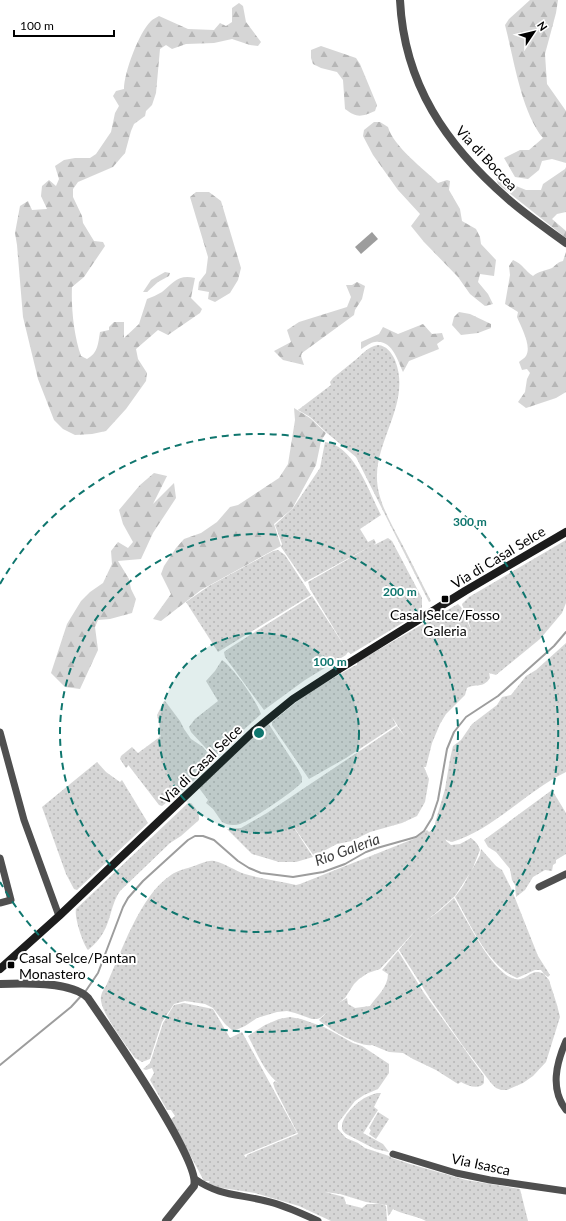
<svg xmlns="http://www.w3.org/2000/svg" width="566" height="1221" viewBox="0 0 566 1221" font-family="Lato,sans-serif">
  <defs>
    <pattern id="grass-dots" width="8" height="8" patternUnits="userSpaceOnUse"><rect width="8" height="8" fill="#d6d6d6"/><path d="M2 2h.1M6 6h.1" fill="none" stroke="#b6b6b6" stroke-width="1.8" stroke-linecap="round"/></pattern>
    <pattern id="forest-firs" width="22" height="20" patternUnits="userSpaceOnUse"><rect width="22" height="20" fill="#d6d6d6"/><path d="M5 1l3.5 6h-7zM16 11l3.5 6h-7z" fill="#b6b6b6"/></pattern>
  </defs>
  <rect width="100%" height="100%" fill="#fff"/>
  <!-- grass -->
  <g fill="url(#grass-dots)" fill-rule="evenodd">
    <path d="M378,345C387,346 391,352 395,360C411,401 378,436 377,475C376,499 391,523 402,544C412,563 421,582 431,601L429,602L356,457L327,433L310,417L298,410L331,385L330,382L333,378C340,372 347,367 354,361C362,355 367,347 378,345Z"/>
    <path d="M325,442C354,445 369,492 381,515L360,529L368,542L374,539L376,543L374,545L388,538L392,541L422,598V609L409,619L356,651L351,654L348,652L346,655L305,680L264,710L225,657L224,652L228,649L312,596L345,647L310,589L308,582L373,545L305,582L281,547L282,544L275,525L293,508L320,468Z"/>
    <path d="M566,540V603L562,613L540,639L496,675L489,673L490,678C483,689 475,683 467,688L465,695L446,714L440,724L432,743L426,767H424L429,779L425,802L417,816L402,823L370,832L352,841L337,844L314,856L289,820L313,857L296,862H279L252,854L227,829L241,828L267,813L397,726L405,737L392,717L396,725L346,758L309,779L272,725V722L306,694L354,666L357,665V662L458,604L461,607L472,632L462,604L469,597Z"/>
    <path d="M278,550L285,555L311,595L218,652L186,602L209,586L273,551Z"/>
    <path d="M566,643V772C526,791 495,829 452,842L446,840L445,837L446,841L451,845L460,844L471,838C475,841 479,845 480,850L472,870L480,855L481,849L496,866L502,870L511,888L538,956L550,975L548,977L544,974L549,980L557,1005L560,1017L546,1062L533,1076L523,1083L507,1090H501L496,1088L491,1083L463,1046L431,1000L399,950L416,930L380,969L368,973L359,979L354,984L345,998L320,1018L317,1019H312L295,1013L287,1011L277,1012L257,1018L245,1026L236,1030H232L225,1024L213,1008L205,1004L185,1001L174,1004L162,1022L150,1059L142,1062L135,1058C126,1045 103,1015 101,1001C100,996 103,990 106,986C121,953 140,895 171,875C178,870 186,869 194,866C201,864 207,860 214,861C225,863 235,871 245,874C262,879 279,881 296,885L300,884L416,838L427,830L429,832L435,828V823L445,789L450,759L453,746L461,740L472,724L497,705L502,697L511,695L526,676L536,670ZM470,873L463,886L455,897C470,923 487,966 517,978L535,970H541L544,974C530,967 527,982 515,979C492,974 466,918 454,898L438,912L423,923L437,912L455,896Z"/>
    <path d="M222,660C233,667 256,700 261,714L214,757L191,732L189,727L195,719L218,701L206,681L215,671Z"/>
    <path d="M164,701H165L180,721L184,729L191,739L203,747L214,761L190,784L162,806L159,805L129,766V765L126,768L120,759L121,756L132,747L138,753L161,736L157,730L160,727L157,715Z"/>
    <path d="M268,723L298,769L302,777V782C295,791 250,821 240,824C234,826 227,825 222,822L213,809L206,803L208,800L199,788Z"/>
    <path d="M97,762L106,772L120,782L122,780L148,823L77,890L74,889L66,874L42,807Z"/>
    <path d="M552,790L566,813V854L556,860V863L553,865L552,871L545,870L533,877L525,890L516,897L515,885L512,880L510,869L496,852L488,847L484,840Z"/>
    <path d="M188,803H191C195,808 200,812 199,820L181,836L170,843L120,891C111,904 111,920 103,933C99,940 94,945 88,950C83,944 74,917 76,909Z"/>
    <path d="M398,951L424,993L484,1076V1083C479,1090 468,1086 461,1082L458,1084L436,1070L413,1059L403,1053L389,1052L372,1045C361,1048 327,1028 319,1020L335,1005L347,998L348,1004L355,1008L370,1006C377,996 388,987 388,974L382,970Z"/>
    <path d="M184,1003L213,1009L230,1038L242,1032L297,1133L244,1155L246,1158L247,1155L298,1134L275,1089L273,1083L275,1081L280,1084C265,1074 257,1053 248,1036L265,1025L279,1019L290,1017L301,1019L324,1027L353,1043L362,1046L389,1064V1073L378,1089L364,1095L355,1101L338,1123V1129L346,1138L358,1143L365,1148L389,1156L392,1158L410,1164L466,1180L520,1189L528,1221H426C415,1215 403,1215 393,1209L390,1214L388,1216L387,1205L366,1202L340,1194L325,1192L344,1197L346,1204L362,1208L367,1204H383L386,1206L387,1221H331L299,1206L255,1193L216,1187L208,1183L210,1181H204L171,1119L175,1116L171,1110H167L150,1080L154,1073L152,1068L146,1070L143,1069L150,1063L163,1023L174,1005Z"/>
    <path d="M377,1093H381L374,1107L378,1110L364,1132L363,1133L383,1144L389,1152L375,1149L346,1134C344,1132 341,1130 342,1126C342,1118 353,1106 360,1101C365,1097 371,1095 377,1093Z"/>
    <path d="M378,1112L389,1119L376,1139L369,1134L371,1130L369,1128Z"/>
  </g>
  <!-- forest -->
  <g fill="url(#forest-firs)">
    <path d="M530,0H558L556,13L545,54L547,84L566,111V163L552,159L542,161L539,170L528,179L515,177L504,158L520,150H529L543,138C521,111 514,59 505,25L509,19Z"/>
    <path d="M239,3L243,6L246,22L261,42L258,46L250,45L232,39L214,43L186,44L172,49L166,45L160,49L156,93L152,105L146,111L145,116L134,124L131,131L125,153L113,167L78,182L73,189V197L82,216L83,223L94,241L103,242L105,246L84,277L72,287C71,308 74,336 81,356L87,359C98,353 98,344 100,332L109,330V327L114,322H124V338L139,324L147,299C152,297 157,295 162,292C173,283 178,274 195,278L191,298L202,309L200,313L168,335L158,330L136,349L138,359L147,373L146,381L126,409L106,431L92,434L75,435L63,429L54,420L38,379L23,317L17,245L15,233L20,206L28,201L32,210L47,209L41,196L42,186L49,180L56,186L59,179L55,166L64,160L75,158H90L96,154L111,132L115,113L119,106L113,96L116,91L124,89C124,73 139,32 151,21C153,19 157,17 159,16L188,29L214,30L220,23L226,26L232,22V8Z"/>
    <path d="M321,46L356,58L360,64L377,105L375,111C361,117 357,118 345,109L343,80L337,72L321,68L313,64L311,58V50Z"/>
    <path d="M374,122H380L388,127C393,146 424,169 438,183L447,180L450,181L449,190L460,209L462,221L476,229L480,237L481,244L496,260L494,276L480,274L478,282L488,294L493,304L485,306L470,294L458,277L424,242L411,226L420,214L398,190L373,155L363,136L364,130Z"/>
    <path d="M566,167V212L557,214L552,219L566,231V238L498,184L496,178L526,190H541L543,184L565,169Z"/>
    <path d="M196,192H209L221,201L241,268L238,280L230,293L215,302L208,299L209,292L198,290L199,282L206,273L208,257L190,197Z"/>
    <path d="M566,252V392L556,398L526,408L518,402L525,392L527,379L530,373L527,369L522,370L519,362C521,360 525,358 526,356C532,346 521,327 517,317L518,312L505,304L510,275L509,266L513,260C523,264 525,271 533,276C539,271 545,271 552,268C556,265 558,262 563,261Z"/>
    <path d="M165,272L170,273L169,276L158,282L147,292H143L151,280Z"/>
    <path d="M357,282L365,286L362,299L355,310L354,315L302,353L301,356L304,365L283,360L274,351L291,342L287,330L299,322L347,307L351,297L346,285H352Z"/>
    <path d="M459,312L470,314L491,324V328L478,333L461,335L452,325L454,317Z"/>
    <path d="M423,324L432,334L442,333L444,339L437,344L439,349L409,361L403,372C398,361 392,339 375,342C371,342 365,347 361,349V342L379,334L383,327L398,334Z"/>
    <path d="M294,408L310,418L326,433L321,441L316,465L292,509L274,524L281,546L201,590L161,621L153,619L171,594L161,574L164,566L176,548L184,539L201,533L217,522L230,507L238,505L279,478L288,464L295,420Z"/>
    <path d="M154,473L167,476L153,504L174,483L176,498L153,533L141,559L118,561L129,579L131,589L136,599L132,613L110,619L98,620L95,627L98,650L80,689L65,687L51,673L67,624L81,601L90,592L103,583L112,564L111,551L118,542L128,548L133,542L123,524L119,510L140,485Z"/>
  </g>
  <!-- water -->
  <path fill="#9d9d9d" d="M372,232L378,239L361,254L355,247Z"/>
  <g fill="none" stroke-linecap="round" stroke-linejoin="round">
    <!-- stream -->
    <g stroke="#9d9d9d" stroke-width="2">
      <path d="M85,992L98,973L123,907L128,898L143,881L188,840L195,836H203L214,840L238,861L249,868L261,873L293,877L323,872L345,864L366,852L377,848L416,837L424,831L432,818L438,800L447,749L454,732L466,717L498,696L554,646L566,632"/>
      <path d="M0,1065L71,1007L82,995"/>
    </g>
    <!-- minor -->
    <g stroke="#4f4f4f" stroke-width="7">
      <path d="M0,732L24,820L59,916"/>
      <path d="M0,858L11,900L0,903"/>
      <path d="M539,887L566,874"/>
      <path d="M566,1041C556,1064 550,1089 566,1110"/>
      <path d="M393,1154L456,1173L490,1180L566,1191"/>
      <path d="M195,1179C219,1196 239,1194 266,1201C284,1205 301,1213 318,1221"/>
    </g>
    <!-- tertiary -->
    <g stroke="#4f4f4f" stroke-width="8">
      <path d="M400,0C404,84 446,145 508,199C526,215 547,229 566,243"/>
      <path d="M0,984C22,983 72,981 88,998C106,1024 202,1162 194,1186L166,1221"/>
    </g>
    <!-- secondary -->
    <path stroke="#1c1c1c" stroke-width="8" d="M0,969L59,916L255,730L293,699L341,668L465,591L566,532"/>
  </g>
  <!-- distance rings -->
  <circle cx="259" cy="733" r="100" fill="#0f766e" fill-opacity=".12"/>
  <g fill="none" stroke="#0f766e" stroke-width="2" stroke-dasharray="7 5">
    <circle cx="259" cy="733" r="100"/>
    <circle cx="259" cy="733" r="199"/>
    <path d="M0 584A299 299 0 1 1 0 882"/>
  </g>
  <!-- markers -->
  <g fill="#000" stroke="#fff" stroke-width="1.5">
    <rect x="441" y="595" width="8" height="8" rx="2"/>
    <rect x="7" y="961" width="8" height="8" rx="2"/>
  </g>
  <g text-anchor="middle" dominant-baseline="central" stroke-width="4" stroke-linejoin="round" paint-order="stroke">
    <!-- street labels -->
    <g font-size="14" fill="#000" stroke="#fff">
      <text transform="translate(487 158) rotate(47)">Via di Boccea</text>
      <text transform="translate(498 557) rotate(-31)">Via di Casal Selce</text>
      <text transform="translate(201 764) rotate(-44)">Via di Casal Selce</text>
      <text transform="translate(481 1164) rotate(12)">Via Isasca</text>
    </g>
    <!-- poi labels -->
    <g font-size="14" fill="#000" stroke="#fff">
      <text x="445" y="614">Casal Selce/Fosso<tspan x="445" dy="16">Galeria</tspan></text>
      <text x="19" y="957" text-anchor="start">Casal Selce/Pantan<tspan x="19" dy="16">Monastero</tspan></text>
    </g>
    <!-- water labels -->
    <g font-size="15" font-style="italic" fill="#3e3e3e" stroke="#fff">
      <text transform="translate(347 849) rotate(-20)">Rio Galeria</text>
    </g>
  </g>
  <circle cx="259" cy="733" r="6" fill="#0f766e" stroke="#fff" stroke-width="2"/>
  <g font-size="12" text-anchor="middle" font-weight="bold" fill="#0f766e" stroke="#fff" stroke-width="4" stroke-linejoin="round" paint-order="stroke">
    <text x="470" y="526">300 m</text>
    <text x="400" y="596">200 m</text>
    <text x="330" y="666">100 m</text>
  </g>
  <!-- north arrow -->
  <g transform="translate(534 32) rotate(55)" stroke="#ffffff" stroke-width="3" paint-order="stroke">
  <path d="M0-3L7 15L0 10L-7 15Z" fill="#000000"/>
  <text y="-6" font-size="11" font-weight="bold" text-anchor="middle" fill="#000000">N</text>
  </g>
  <!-- scale -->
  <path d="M14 30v6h100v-6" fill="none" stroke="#000000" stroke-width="2"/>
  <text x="20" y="30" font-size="12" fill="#000000" stroke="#ffffff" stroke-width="3" paint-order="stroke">100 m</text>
</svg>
